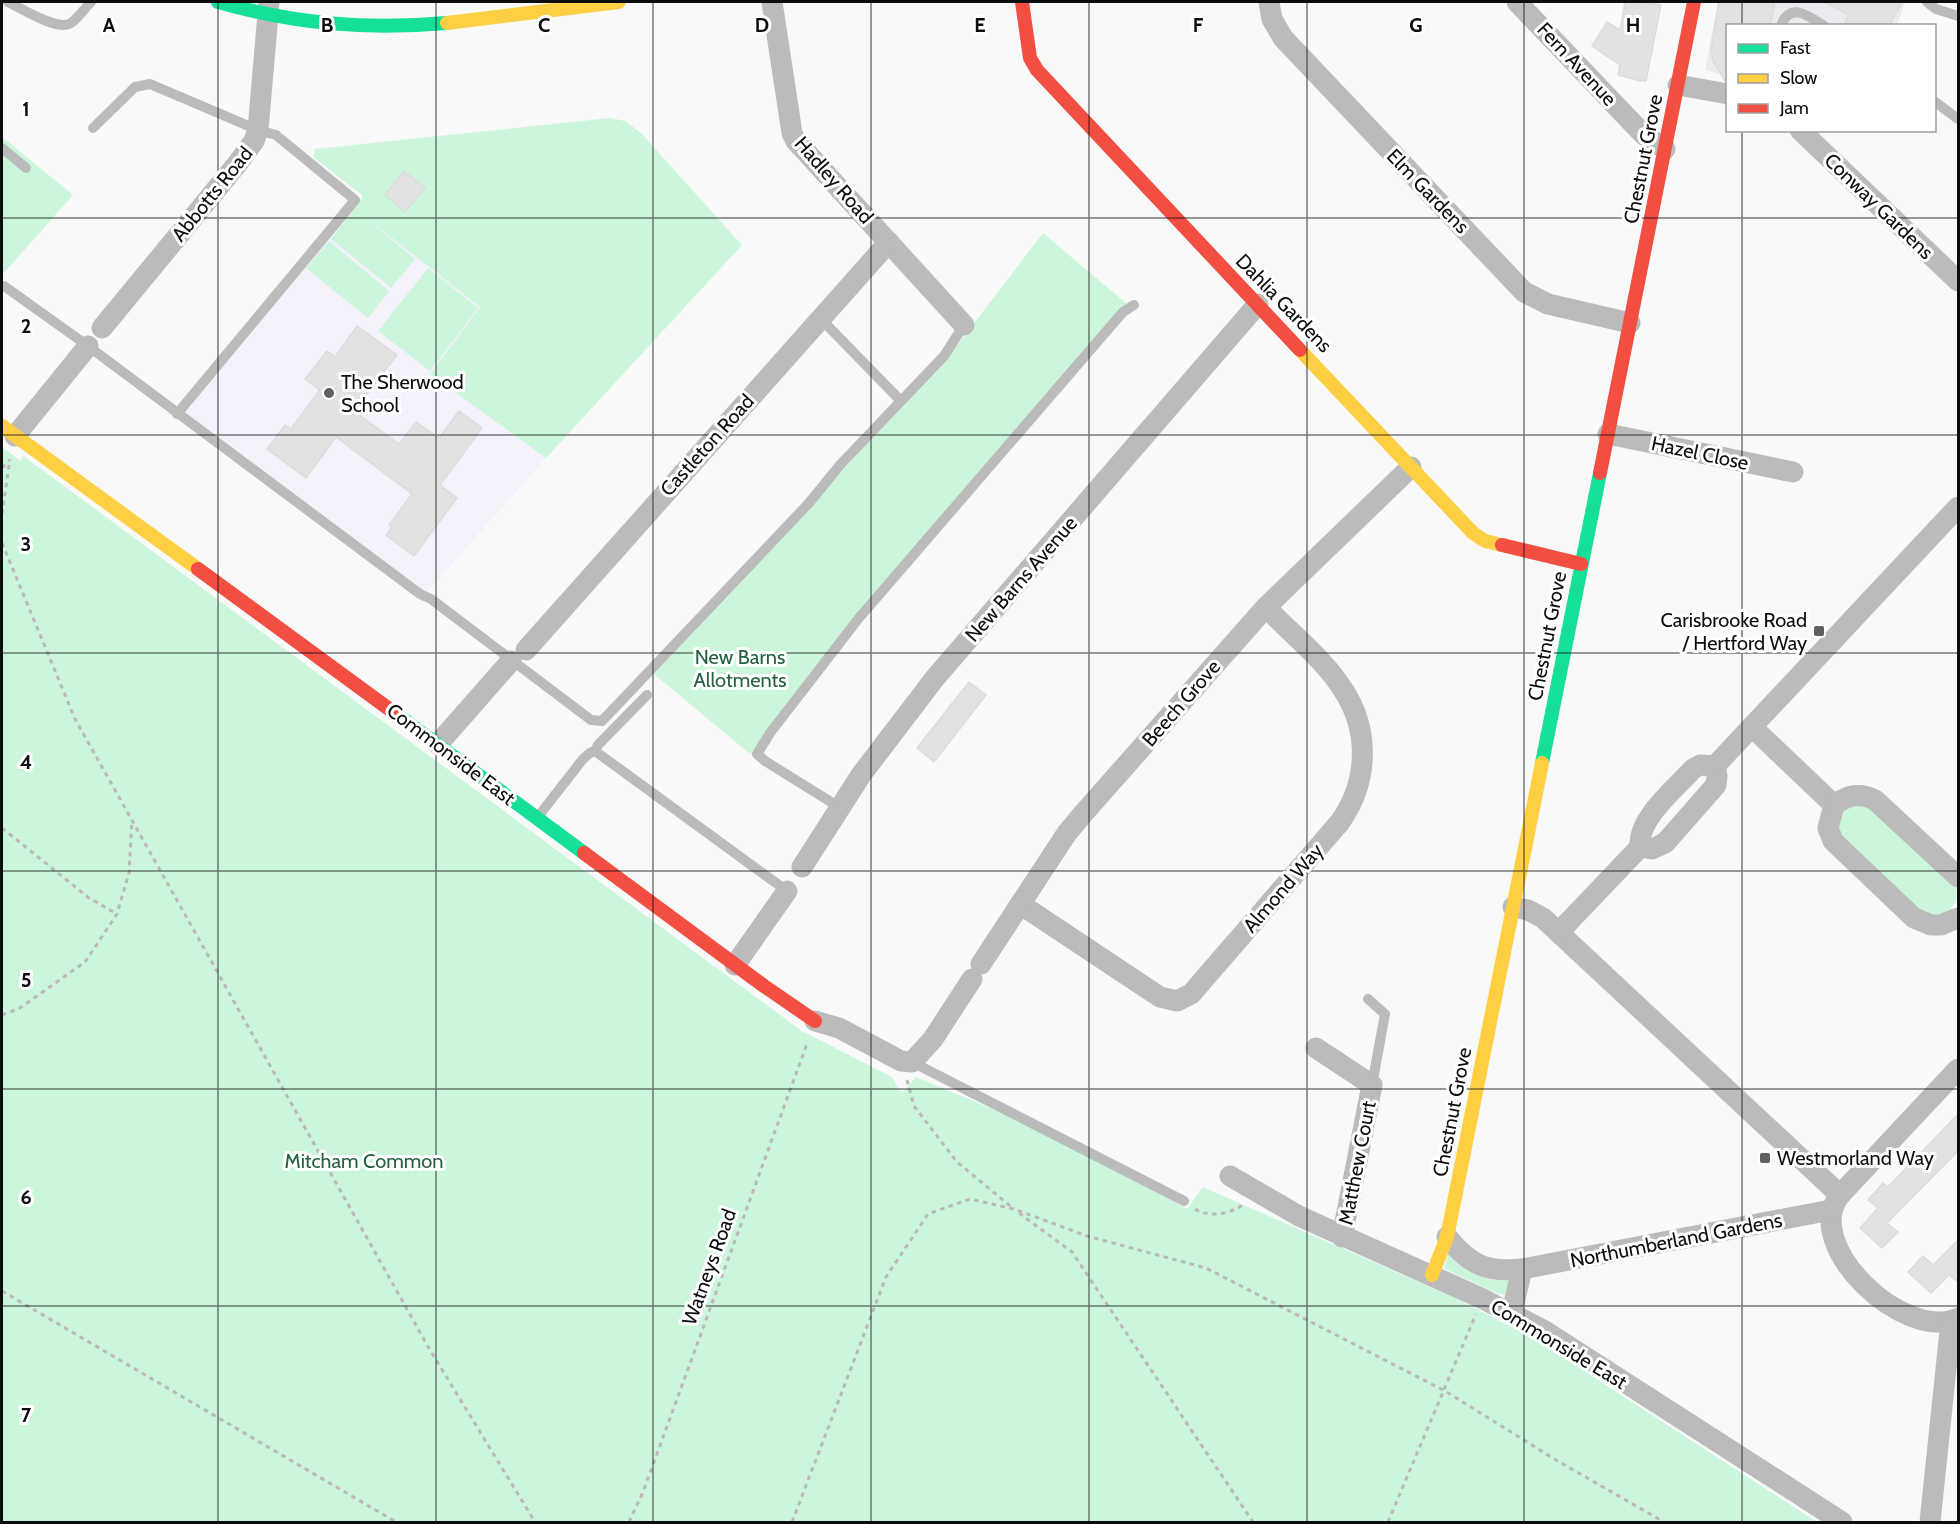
<svg xmlns="http://www.w3.org/2000/svg" width="1960" height="1524" viewBox="0 0 1960 1524" font-family="Cabin,sans-serif">
  <rect width="100%" height="100%" fill="#f9f9f9"/>
  <!-- built -->
  <path fill="#eaebef" d="M1718,2H1905L1897,25L1728,26L1727,76L1705,70Z"/>
  <!-- education -->
  <path fill="#f4f1fb" d="M353,207L481,307L430,374L546,458L426,593L186,412Z"/>
  <!-- green -->
  <g fill="#ccf6dc">
    <path d="M610,118L625,121L641,133L742,245L546,458L430,374L480,307L364,216L415,259L391,288L331,239L363,196L313,157L315,149Z"/>
    <path d="M2,137L73,195L2,275Z"/>
    <path d="M1043,233L1127,304L884,583L810,673L750,754L654,674L952,352Z"/>
    <path d="M329,241L389,291L368,318L306,268Z"/>
    <path d="M428,268L478,308L430,371L378,331Z"/>
    <path d="M2,447L21,461L22,455L802,1031L892,1077L899,1090L903,1092L916,1077L1028,1124L1187,1209L1203,1187L1455,1298L1530,1336L1817,1522H2Z"/>
    <path d="M1863,801L1954,883C1960,895 1956,904 1947,913L1926,917L1835,829L1843,808Z"/>
    <path d="M1448,1254L1507,1279L1511,1283L1509,1293L1504,1295L1496,1293L1449,1271L1444,1268Z"/>
  </g>
  <!-- building -->
  <g fill="#e2e2e2" stroke="#dcdcdc" stroke-width="1.5">
    <path d="M1625,2H1640L1661,5L1646,81L1640,80V81L1618,75L1620,65L1592,46L1607,22L1620,30Z"/>
    <path d="M1719,2H1775L1770,26H1728V81H1725L1713,61L1711,50Z"/>
    <path d="M1825,2H1902L1889,26H1844L1849,15Z"/>
    <path d="M404,171L425,188L405,212L385,195Z"/>
    <path d="M357,326L397,355L354,411L399,444L416,422L439,438L459,411L482,428L440,485L457,498L414,556L386,535L392,527L389,525L412,494L336,437L306,478L267,449L285,425L291,429L320,390L305,379L327,351L335,357Z"/>
    <path d="M969,682L986,695L934,762L917,748Z"/>
    <path d="M1959,1113V1150L1887,1223L1898,1232L1882,1248L1860,1228L1878,1208L1868,1200L1883,1183L1888,1187Z"/>
    <path d="M1959,1239V1283L1949,1275L1931,1293L1908,1272L1923,1256L1933,1265Z"/>
  </g>
  <g fill="none" stroke-linecap="round" stroke-linejoin="round">
    <!-- path -->
    <g stroke="#bababa" stroke-width="3" stroke-dasharray="4.5 4.5" stroke-linecap="butt">
      <path d="M2,468L9,461"/>
      <path d="M2,514L10,459"/>
      <path d="M2,543L75,719L430,1350L535,1522"/>
      <path d="M2,828L89,898L117,914"/>
      <path d="M2,1015L20,1008L85,962L117,914L129,873L132,820"/>
      <path d="M907,1080L914,1106L957,1162L1014,1209"/>
      <path d="M1195,1209C1210,1218 1229,1214 1243,1205"/>
      <path d="M1019,1213L1072,1252L1253,1522"/>
      <path d="M2,1291L396,1522"/>
      <path d="M629,1522L643,1492L808,1041"/>
      <path d="M792,1522L886,1277L928,1214L970,1199L1014,1209L1087,1236L1206,1268L1445,1391L1556,1460L1664,1522"/>
      <path d="M1388,1522L1476,1314"/>
    </g>
    <!-- lane -->
    <g stroke="#bcbbbb" stroke-width="10">
      <path d="M8,2C21,8 58,32 71,23C78,18 85,8 91,2"/>
      <path d="M1927,2L1936,9L1958,16"/>
      <path d="M1781,26C1790,1 1809,16 1824,26"/>
      <path d="M1934,101L1958,119"/>
      <path d="M93,128L135,87L150,84L258,130L276,135L355,200L177,414"/>
      <path d="M2,148L26,168"/>
      <path d="M4,286L88,346L420,594L431,599L591,720L602,721L809,503L840,465L901,401L820,318"/>
      <path d="M901,401L944,356L964,325"/>
      <path d="M595,751L598,745L647,695"/>
      <path d="M839,807L765,761L757,754L770,733L859,618L1123,312L1134,305"/>
      <path d="M537,818L583,759L590,753L595,751L787,891"/>
      <path d="M1368,999L1385,1014L1372,1085"/>
      <path d="M912,1062L1184,1201"/>
    </g>
    <!-- street -->
    <g stroke="#bcbbbb" stroke-width="21">
      <path d="M772,2L792,133L796,141L964,325"/>
      <path d="M1269,2L1272,19L1283,38L1524,292L1548,304L1630,323"/>
      <path d="M1517,2L1643,134L1665,149"/>
      <path d="M1678,85L1728,94"/>
      <path d="M1800,130L1958,281"/>
      <path d="M102,328L238,163L254,141L258,130L269,2"/>
      <path d="M1608,434L1793,472"/>
      <path d="M15,436L88,346"/>
      <path d="M526,650L889,242"/>
      <path d="M1752,727L1834,805L1828,828L1833,841L1914,918L1931,925H1941L1958,918"/>
      <path d="M438,744L511,661"/>
      <path d="M1834,805C1848,795 1860,792 1875,800L1958,877"/>
      <path d="M1640,847L1652,849L1665,843L1716,785L1717,776L1715,766"/>
      <path d="M802,867L861,775L935,678L1258,304"/>
      <path d="M1020,904L1160,997L1177,1001L1191,994L1340,822C1369,781 1370,729 1342,688C1323,658 1290,633 1266,607"/>
      <path d="M1513,907L1528,910L1543,918L1840,1195"/>
      <path d="M1559,932L1640,847C1637,819 1675,789 1693,769L1700,765L1715,766L1958,507"/>
      <path d="M981,964L1067,833L1082,815L1266,607L1411,467"/>
      <path d="M735,965L787,891"/>
      <path d="M815,1021L839,1028L901,1061L912,1062L933,1039L972,979"/>
      <path d="M1316,1048L1372,1085L1342,1237"/>
      <path d="M1958,1069L1840,1195C1800,1245 1905,1343 1958,1318"/>
      <path d="M1230,1176L1299,1216L1483,1299L1545,1331L1842,1522"/>
      <path d="M1447,1237C1469,1264 1486,1273 1522,1269"/>
      <path d="M1512,1312L1522,1269L1831,1210"/>
      <path d="M1930,1522L1951,1321"/>
    </g>
    <!-- fast -->
    <g stroke="#16e098" stroke-width="14">
      <path d="M218,2C296,24 366,30 447,23"/>
      <path d="M400,717L584,853"/>
      <path d="M1542,763L1600,473"/>
    </g>
    <!-- slow -->
    <g stroke="#ffcf43" stroke-width="14">
      <path d="M447,23L619,2"/>
      <path d="M1300,350L1473,533L1485,541L1502,545"/>
      <path d="M2,426L198,569"/>
      <path d="M1432,1275L1447,1237L1542,763"/>
    </g>
    <!-- jam -->
    <g stroke="#f24e42" stroke-width="14">
      <path d="M1022,2L1030,58L1037,70L1300,350"/>
      <path d="M1600,473L1694,2"/>
      <path d="M1502,545L1581,564"/>
      <path d="M198,569L400,717"/>
      <path d="M584,853L764,986L815,1021"/>
    </g>
  </g>
  <!-- grid -->
  <path fill="none" stroke="#0c0d0d" stroke-width="1.5" stroke-opacity="0.55" d="M218,2V1522M436,2V1522M653,2V1522M871,2V1522M1089,2V1522M1307,2V1522M1524,2V1522M1742,2V26M1742,130V1522M2,218H1958M2,435H1958M2,653H1958M2,871H1958M2,1089H1958M2,1306H1958"/>
  <!-- markers -->
  <g fill="#5f6060" stroke="#fff" stroke-width="2">
    <circle cx="329" cy="393" r="6"/>
    <rect x="1813" y="625" width="12" height="12" rx="3"/>
    <rect x="1759" y="1152" width="12" height="12" rx="3"/>
  </g>
  <g text-anchor="middle" dominant-baseline="central" stroke-width="6" stroke-linejoin="round" paint-order="stroke">
    <!-- street labels -->
    <g font-size="20" fill="#0c0d0d" stroke="#fff">
      <text transform="translate(1577 64) rotate(47)">Fern Avenue</text>
      <text transform="translate(1643 159) rotate(-79)">Chestnut Grove</text>
      <text transform="translate(834 180) rotate(49)">Hadley Road</text>
      <text transform="translate(1428 191) rotate(46)">Elm Gardens</text>
      <text transform="translate(212 194) rotate(-51)">Abbotts Road</text>
      <text transform="translate(1879 206) rotate(44)">Conway Gardens</text>
      <text transform="translate(1284 303) rotate(46)">Dahlia Gardens</text>
      <text transform="translate(707 445) rotate(-48)">Castleton Road</text>
      <text transform="translate(1700 453) rotate(12)">Hazel Close</text>
      <text transform="translate(1021 579) rotate(-49)">New Barns Avenue</text>
      <text transform="translate(1547 636) rotate(-79)">Chestnut Grove</text>
      <text transform="translate(1181 703) rotate(-49)">Beech Grove</text>
      <text transform="translate(451 754) rotate(37)">Commonside East</text>
      <text transform="translate(1283 888) rotate(-49)">Almond Way</text>
      <text transform="translate(1452 1112) rotate(-79)">Chestnut Grove</text>
      <text transform="translate(1357 1163) rotate(-79)">Matthew Court</text>
      <text transform="translate(1676 1240) rotate(-11)">Northumberland Gardens</text>
      <text transform="translate(709 1267) rotate(-70)">Watneys Road</text>
      <text transform="translate(1559 1344) rotate(31)">Commonside East</text>
    </g>
    <!-- poi labels -->
    <g font-size="20" fill="#0c0d0d" stroke="#fff" text-anchor="start">
      <text x="341" y="382">The Sherwood<tspan x="341" dy="23">School</tspan></text>
      <text x="1807" y="620" text-anchor="end">Carisbrooke Road<tspan x="1807" dy="23">/ Hertford Way</tspan></text>
      <text x="1777" y="1158">Westmorland Way</text>
    </g>
    <!-- park labels -->
    <g font-size="20" fill="#246040" stroke="#fff">
      <text x="740" y="657">New Barns<tspan x="740" dy="23">Allotments</tspan></text>
      <text x="364" y="1161">Mitcham Common</text>
    </g>
  </g>
  <g font-size="20" text-anchor="middle" font-weight="bold" fill="#0c0d0d" stroke="#fff" stroke-width="6" stroke-linejoin="round" paint-order="stroke">
    <text x="109" y="32">A</text>
    <text x="327" y="32">B</text>
    <text x="544" y="32">C</text>
    <text x="762" y="32">D</text>
    <text x="980" y="32">E</text>
    <text x="1198" y="32">F</text>
    <text x="1416" y="32">G</text>
    <text x="1633" y="32">H</text>
    <text x="26" y="116">1</text>
    <text x="26" y="333">2</text>
    <text x="26" y="551">3</text>
    <text x="26" y="769">4</text>
    <text x="26" y="987">5</text>
    <text x="26" y="1204">6</text>
    <text x="26" y="1422">7</text>
  </g>
  <!-- border -->
  <rect width="1960" height="1524" fill="none" stroke="#0c0d0d" stroke-width="6"/>
  <!-- legend -->
  <rect x="1726" y="24" width="210" height="108" fill="#ffffff" stroke="#9e9e9e" stroke-width="1.5"/>
  <rect x="1738" y="44" width="30" height="9" fill="#16e098" stroke="#9e9e9e" stroke-width="1.5"/>
  <text x="1780" y="54" font-size="18" fill="#0c0d0d">Fast</text>
  <rect x="1738" y="74" width="30" height="9" fill="#ffcf43" stroke="#9e9e9e" stroke-width="1.5"/>
  <text x="1780" y="84" font-size="18" fill="#0c0d0d">Slow</text>
  <rect x="1738" y="104" width="30" height="9" fill="#f24e42" stroke="#9e9e9e" stroke-width="1.5"/>
  <text x="1780" y="114" font-size="18" fill="#0c0d0d">Jam</text>
</svg>
